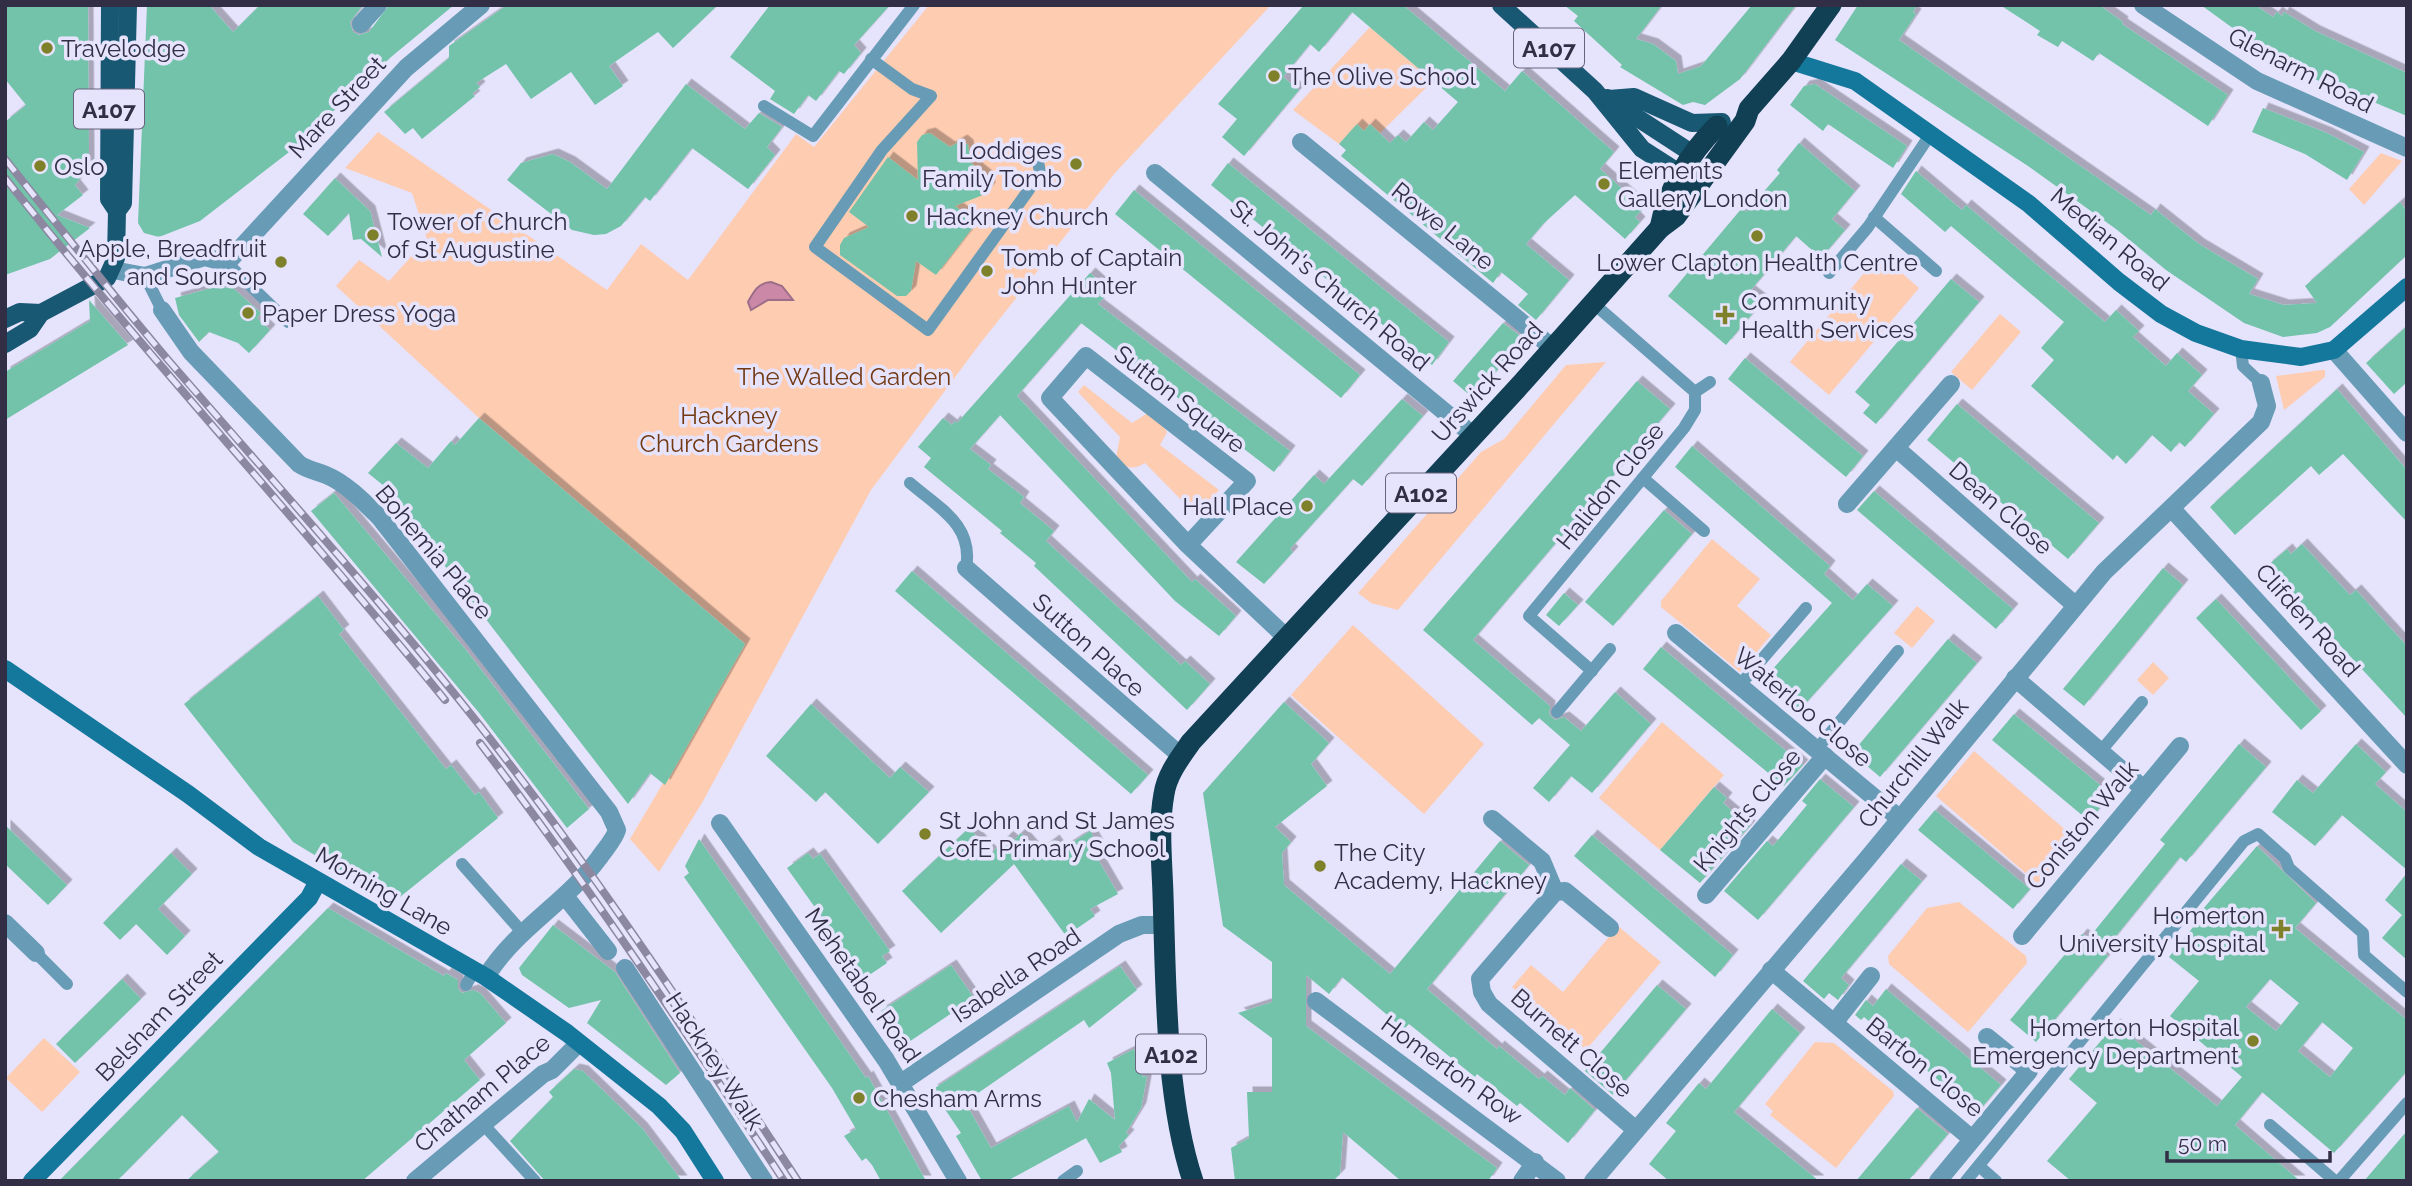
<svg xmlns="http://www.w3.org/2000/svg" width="2412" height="1186" viewBox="0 0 2412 1186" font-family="Raleway,sans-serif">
  <defs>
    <filter id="shadow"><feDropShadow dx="5.5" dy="-5.5" stdDeviation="0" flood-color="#0004"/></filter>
  </defs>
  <rect width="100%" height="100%" fill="#e6e3fd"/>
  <!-- green -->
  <g fill="#feccb1">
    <path d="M929,5H1271L1115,173L979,345L871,490L702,803L659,872L630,839L745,644L479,418L336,286L359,260L389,281L427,239L412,193L345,168L378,132L607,290L641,244L688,280L796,134L814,147Z"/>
    <path d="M1370,27L1433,81L1380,133L1370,124L1364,131L1357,125L1339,144L1293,110Z"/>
    <path d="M2381,153L2402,161L2364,205L2349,189Z"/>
    <path d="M1880,254L1919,288L1829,395L1790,362Z"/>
    <path d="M2000,314L2021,332L1972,390L1951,372Z"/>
    <path d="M1606,362L1398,610L1371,603L1358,593L1481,452L1504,439L1566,365Z"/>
    <path d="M2322,370H2325V377L2284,410L2276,376Z"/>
    <path d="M1084,385L1132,423L1146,414H1154L1167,432L1160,445L1219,490L1196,515L1145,463C1132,471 1126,468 1116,458L1120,437L1078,392Z"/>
    <path d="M1712,539L1760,579L1737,606L1771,635L1740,672L1661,607V601Z"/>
    <path d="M1917,606L1935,621L1912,648L1894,633Z"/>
    <path d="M1353,625L1484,744L1424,814L1291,695Z"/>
    <path d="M2153,662L2169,678L2153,695L2137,680Z"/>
    <path d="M1662,722L1724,775L1660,850L1599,798Z"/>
    <path d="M1974,751L2076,839L2038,884L1936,796Z"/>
    <path d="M1959,902L2026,956L2027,963L1968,1032L1889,964L1888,956L1927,908Z"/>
    <path d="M1618,926L1661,962L1586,1050L1512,987L1531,965L1563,992Z"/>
    <path d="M44,1038L80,1072L42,1112L6,1078Z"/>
    <path d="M1815,1042L1834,1043L1893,1091L1894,1096L1836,1168L1770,1115L1773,1111L1765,1104Z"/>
  </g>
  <!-- water -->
  <path fill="#cb89a7" stroke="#9d6e8a" stroke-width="2" d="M771,282L782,286L793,300H768L751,310L748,302C754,291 758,283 771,282Z"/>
  <!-- building -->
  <g fill="#72c3a9" fill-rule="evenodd" filter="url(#shadow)">
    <path d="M5,5H88L89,168L75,185L83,195L57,215L90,228L50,259L5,275V122L26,105L5,79Z"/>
    <path d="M147,5H209L233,32L260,5H363L350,22L353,32L359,35L369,32L389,5H454L391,57L293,149L200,221L159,237L144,233L138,223Z"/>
    <path d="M507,5H718L673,48L658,32L609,66L623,86L595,105L571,72L531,99L506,64L476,83L480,87L472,94L475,96L422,139L413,128L405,134L384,112L449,58V46Z"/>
    <path d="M770,5H890L854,45L861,53L844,74L839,71L816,101L808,95L794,114L770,99L775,91L730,57Z"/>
    <path d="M1304,5H1403L1505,91L1522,71L1614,152L1600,169L1644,208L1635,217L1640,222L1625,239L1575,195L1543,224L1526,244L1569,280L1536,320L1518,305L1528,294L1501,272L1493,283L1341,156L1346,150L1339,144L1357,124L1364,131L1370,124L1390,143L1398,135L1406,142L1424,122L1433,130L1458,102L1352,12L1319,52L1310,44L1283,77L1299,90L1244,156L1222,137L1237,119L1218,104Z"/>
    <path d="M1564,5H1662L1636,39L1653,44L1676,61L1678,74L1701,66L1752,5H1796L1740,79L1705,105L1693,102L1683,105L1620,67L1622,65L1574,21L1578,16Z"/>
    <path d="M1858,5H1917L1913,12L1916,14L1899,40L2151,215L2155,209L2199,244L2258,279L2249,294L2284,305L2317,303L2305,286L2400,202L2407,212V255L2330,327L2317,333L2283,337L2244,323L2166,270L2116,229L2028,166L1835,40Z"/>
    <path d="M2000,5H2099L2123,22L2122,24L2228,95L2208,126L2099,53L2093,61L2062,41L2058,47L2037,35L2040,31Z"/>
    <path d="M2201,5H2255L2273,17L2277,12L2282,16L2284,12L2315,31L2407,73V116L2335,86L2333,74L2319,81L2302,73L2298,60L2285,66Z"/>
    <path d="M686,84L745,129L759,113L782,127L767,147L775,155L748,189L692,148L650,201L645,197L621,226L606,234L594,235L572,230L507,180L521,163L553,154L570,162L607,189Z"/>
    <path d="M1815,84L1907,146L1893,168L1828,124L1823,131L1790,105L1804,86Z"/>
    <path d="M2263,108L2327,133L2364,152L2347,180L2305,154L2252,132Z"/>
    <path d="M930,133L950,147L962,140L968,145L971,163L988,177L990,188L983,195L955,206L977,222L936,275L916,261L911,291L906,296H897L840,255V245L844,238L869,227L849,212L888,157L918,180L917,142L922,135Z"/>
    <path d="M1799,143L1855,191L1832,219L1845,230L1821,258L1796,236L1750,291L1763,301L1726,345L1668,296L1742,208L1746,212L1780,173L1777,170Z"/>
    <path d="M1228,163L1449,342L1432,365L1211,185Z"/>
    <path d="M1916,171L1962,210L1966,205L2105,322L2116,310L2139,331L2133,337L2166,366L2177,353L2202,375L2188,391L2214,414L2185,447L2179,442L2171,452L2152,435L2126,464L2117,455L2113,460L2031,386L2054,360L2041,348L2064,322L1951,226L1945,232L1901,194Z"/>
    <path d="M335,178L370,211L382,257L361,239L353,240L349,213L328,236L303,214Z"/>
    <path d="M1134,190L1360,375L1341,398L1115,214Z"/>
    <path d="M1090,273L1110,291L1098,304L1290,451L1274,472L1081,323L1017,396L1192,582L1195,579L1236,616L1219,636L1175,601L1000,415L970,449L991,465L988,469L1024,497L1020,503L1054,531L1046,541L1181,665L1185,661L1210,684L1187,710L1034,566L1036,563L1000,533L1002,531L924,467L931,458L918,447L943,418L952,425L955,421L957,423Z"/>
    <path d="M1951,279L1979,302L1876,424L1863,413L1870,405L1855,392Z"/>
    <path d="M215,287L233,288L261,313L257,318L270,330L249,353L238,343L209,332L199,342L179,315L175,298Z"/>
    <path d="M89,300L128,345L5,420V372L90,321Z"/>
    <path d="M1503,323L1524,339L1473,398L1453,381Z"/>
    <path d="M2407,326V382L2394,394L2366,363Z"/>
    <path d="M1745,358L1863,456L1846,477L1728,379Z"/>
    <path d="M1637,381L1670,409L1473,640L1550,706L1549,714L1555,720L1564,717L1581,731L1615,692L1651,724L1592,793L1571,776L1549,802L1533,788L1570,745L1539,718L1532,725L1423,630Z"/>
    <path d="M2337,389L2407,470V522L2343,454L2319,475L2311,466L2235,535L2210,507Z"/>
    <path d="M1402,399L1423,416L1362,486L1353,479L1290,549L1293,552L1264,584L1236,562L1314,475L1324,484Z"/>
    <path d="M1957,404L2099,523L2068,559L1927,440Z"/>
    <path d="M479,418L745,644L665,785L650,773L628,804L418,531L402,520L408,512L396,503L400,499L368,473L396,443L428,468L451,441L455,445Z"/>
    <path d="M1692,446L1830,566L1824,574L1853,600L1867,584L1893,606L1797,713L1762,681L1832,603L1675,467Z"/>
    <path d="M1874,491L2013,609L1996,629L1857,510Z"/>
    <path d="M334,493L466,650L589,809L567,828L480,714L311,511Z"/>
    <path d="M1664,510L1692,534L1613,626L1585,602Z"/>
    <path d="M2302,544L2350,595L2356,590L2407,646V718L2267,566L2287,549L2291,554Z"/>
    <path d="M2163,568L2183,585L2084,706L2063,689Z"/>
    <path d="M912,571L1148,775L1131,794L895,591Z"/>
    <path d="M1564,593L1578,605L1559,626L1546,615Z"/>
    <path d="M318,596L344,630L339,634L446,769L451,765L475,795L479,792L498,818L400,897L373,880L366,886L293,842L184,704Z"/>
    <path d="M2216,599L2321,711L2301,730L2196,618Z"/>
    <path d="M1948,639L1977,663L1880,777L1852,753Z"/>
    <path d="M1661,647L1803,765L1784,786L1643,669Z"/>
    <path d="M1284,702L1329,743L1311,764L1327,786L1275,827L1291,842L1282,853L1284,885L1390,974L1500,841L1529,865L1427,989L1497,1049L1499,1046L1539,1079L1542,1076L1565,1095L1570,1088L1595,1110L1568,1143L1520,1103L1517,1106L1477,1074L1475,1077L1409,1024L1404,1029L1342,977L1329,994L1306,975V1026L1497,1168L1488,1181H1401L1343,1132L1340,1174L1333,1181H1235L1231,1148L1249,1138L1247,1092H1272V1038L1238,1013L1272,1002V962L1223,926L1203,793Z"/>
    <path d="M811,704L890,778L900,767L929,792L878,844L825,792L816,802L766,756Z"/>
    <path d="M2014,714L2111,794L2089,821L1992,740Z"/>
    <path d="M2239,744L2266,767L2186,862L2180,857L2103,952L2108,956L2036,1042L2010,1020L2082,934L2088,939L2165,844L2160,840Z"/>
    <path d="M2356,744L2386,772L2375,784L2407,812V870L2342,815L2315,846L2272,812L2297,780L2313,793Z"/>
    <path d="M1820,779L1854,807L1758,920L1724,891L1767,841L1773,846L1807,805L1802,801Z"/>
    <path d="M1714,787L1727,798L1723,803L1750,826L1700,883L1660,850Z"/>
    <path d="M1935,810L2030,889L2013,909L1918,830Z"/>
    <path d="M5,825L67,885L48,905L5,864Z"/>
    <path d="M969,828L992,853L1008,836L1013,841L1021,833L1036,850L1039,848L1041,850L1054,840L1061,850L1090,831L1099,847L1093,851L1118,894L1090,909L1095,916L1066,936L1014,864L941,933L902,891Z"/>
    <path d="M1592,835L1733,955L1715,977L1574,856Z"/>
    <path d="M699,839L866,1078L868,1076L926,1181H881L872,1165L866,1158L862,1161L844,1136L856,1129L832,1088L684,877L689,873L685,866Z"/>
    <path d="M2257,846L2316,903L2295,928L2407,1020V1071L2334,1153L2262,1092L2235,1125L2300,1181H2071L2047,1161L2097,1103L2069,1079L2115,1024L2217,1106L2242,1077L2170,1016L2199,981L2169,957L2206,911L2203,909ZM2270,979L2299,1003L2276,1031L2246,1007ZM2322,1022L2353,1048L2330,1077L2298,1051Z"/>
    <path d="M171,853L192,874L158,909L185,936L167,955L136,924L120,940L103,923Z"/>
    <path d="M808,853L813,859L820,854L890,951L882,956L887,963L865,978L787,868Z"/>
    <path d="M1901,864L1922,881L1841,978L1849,985L1838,1000L1829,993L1824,999L1803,981Z"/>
    <path d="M2407,873V960L2382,938L2402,915L2385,900Z"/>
    <path d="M328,908L444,976L446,973L458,980V989L462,993L473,990L480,993L506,1023L464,1060L480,1080L362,1181H186L219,1152L182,1115L117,1181H59Z"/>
    <path d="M553,925L615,972L680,1073L666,1085L587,1023L601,1000L569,1008L522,975L519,968Z"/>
    <path d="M951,965L974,998L903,1046L881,1011Z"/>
    <path d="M1120,966L1137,990L1089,1028L1084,1020L965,1102L991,1148L1069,1106L1077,1122L1089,1099L1115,1120L1111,1073L1107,1063L1134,1049L1143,1077L1147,1076L1141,1108L1126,1133L1129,1135L1119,1146L1122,1152L1100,1163L1086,1138L1007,1181H982L956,1136L961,1133L932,1090Z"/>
    <path d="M122,979L141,999L75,1063L56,1044Z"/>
    <path d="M1657,985L1686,1009L1613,1095L1585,1071Z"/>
    <path d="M1886,989L2001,1085L1977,1113L1864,1017L1861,1020L1855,1015L1866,1000L1873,1006Z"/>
    <path d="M1772,1009L1800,1033L1734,1112L1819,1181H1669L1649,1164L1676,1131L1666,1123L1699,1083L1706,1089Z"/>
    <path d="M574,1069L583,1071L642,1128L682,1181H545L510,1141L553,1097L549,1092Z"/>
    <path d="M1917,1108L1948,1134L1908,1181H1856Z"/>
    <path d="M2407,1131V1181H2364Z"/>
  </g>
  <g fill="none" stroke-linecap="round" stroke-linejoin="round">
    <!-- lane -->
    <g stroke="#689cb6" stroke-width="12">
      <path d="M871,59L912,89L931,96L882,150L815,247L928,330L1028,191L1040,172L1038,162"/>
      <path d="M764,106L813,136L914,5"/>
      <path d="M1874,217L1936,271"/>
      <path d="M227,263L288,322"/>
      <path d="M1829,273L1868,227L1930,135"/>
      <path d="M145,276L162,310"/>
      <path d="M2241,349L2243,366L2261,383"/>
      <path d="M1695,392L1710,382"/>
      <path d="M1643,478L1704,531"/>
      <path d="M910,483C939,508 974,525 966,568"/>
      <path d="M1592,671L1529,616L1684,428L1695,410V392L1593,303"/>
      <path d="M1740,685L1806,608"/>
      <path d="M1557,712L1610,649"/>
      <path d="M1817,749L1898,651"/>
      <path d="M2100,752L2142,702"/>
      <path d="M462,864L522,932"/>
      <path d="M36,953L67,984"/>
      <path d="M466,985L474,971"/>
      <path d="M483,1124L535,1181"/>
      <path d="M2270,1125L2335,1181"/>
      <path d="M1979,1166L1996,1181"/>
      <path d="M1063,1181L1077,1171"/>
      <path d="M1966,1181L2244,841L2258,834L2285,858L2289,868L2363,933L2364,955L2407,992"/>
      <path d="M2339,1181L2407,1103"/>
    </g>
    <!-- street -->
    <g stroke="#689cb6" stroke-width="18">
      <path d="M2143,5L2257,81L2407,148"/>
      <path d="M361,24L378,5"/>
      <path d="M1301,142L1553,348"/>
      <path d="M1155,173L1474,436"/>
      <path d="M113,270L145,276L205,257L227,263L406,68L481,5"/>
      <path d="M162,310L191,352L299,464C308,470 316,471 326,475C346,483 365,503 380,518L609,812L617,830C614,840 605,849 599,858C566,903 515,929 486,977"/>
      <path d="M2334,350L2407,433"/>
      <path d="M1896,448L2075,605"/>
      <path d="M1847,504L1951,384"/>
      <path d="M2172,509L2407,765"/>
      <path d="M1188,545L1247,481L1086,356L1050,398L1188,545L1287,638"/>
      <path d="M966,568L1181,756"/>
      <path d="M1676,633L1899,818"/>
      <path d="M2015,678L2144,789"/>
      <path d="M1492,819L1542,861L1555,892"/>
      <path d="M720,823L886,1060L958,1181"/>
      <path d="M1706,895L1825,756"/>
      <path d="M565,896L608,951"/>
      <path d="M5,923L36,953"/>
      <path d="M1610,928L1565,891L1555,892L1480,979L1482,992L1489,1004L1636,1130"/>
      <path d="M2022,936L2180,746"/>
      <path d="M625,968L764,1181"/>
      <path d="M1771,970L1972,1139"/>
      <path d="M1316,1001L1557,1181"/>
      <path d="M1834,1023L1871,976"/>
      <path d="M901,1083L1119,934L1142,925H1164"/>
      <path d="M415,1181L543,1074L552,1070L579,1043"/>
      <path d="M1522,1181L1535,1162"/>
      <path d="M1593,1181L1866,860L2104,572L2261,422L2267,406L2261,383"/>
      <path d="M1938,1181L2029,1071L1987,1037"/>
    </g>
    <!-- secondary -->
    <g stroke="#14779c" stroke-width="18">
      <path d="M1791,61L1855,81L2029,204L2119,282L2161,314L2196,333L2241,349L2301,357L2334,350L2407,287"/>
      <path d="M5,669L188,794L259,847L486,977L567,1033L659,1106L683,1131L715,1181"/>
      <path d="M32,1181L309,898L317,883"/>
    </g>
    <!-- primary -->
    <g stroke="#185873" stroke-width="18">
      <path d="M110,5L109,199L117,211"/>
      <path d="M1501,5L1595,91L1642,149L1681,174"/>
      <path d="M1607,98L1693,154"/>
      <path d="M1609,99L1634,97L1692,123L1722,122"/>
      <path d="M5,319L20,312L41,313"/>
      <path d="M5,344L30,329L41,313L107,278L116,258L117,211L123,203L128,5"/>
    </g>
    <!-- highway -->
    <g stroke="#113f53" stroke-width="21">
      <path d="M1660,228C1667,190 1690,153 1717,126"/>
      <path d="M1193,1181C1165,1098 1166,983 1163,895C1162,862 1158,826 1164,794C1167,774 1180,758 1191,742L1522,383L1660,228L1676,216L1745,121L1749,109L1791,61L1831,5"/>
    </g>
    <!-- rail casing -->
    <g stroke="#8c88a1" stroke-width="8">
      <g id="rail">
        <path d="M5,159C59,227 113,295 169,361C271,479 376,595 473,717C591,866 694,1022 798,1181"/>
        <path d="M5,178C147,356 301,523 445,700"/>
        <path d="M480,743C588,885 686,1032 784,1181"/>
      </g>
    </g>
    <!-- rail -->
    <use href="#rail" stroke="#e6e3fd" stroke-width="5" stroke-dasharray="16" stroke-linecap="butt"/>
  </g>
  <!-- markers -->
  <g fill="#7f812a" stroke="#e6e3fd" stroke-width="2.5">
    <circle cx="47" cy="48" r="7"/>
    <circle cx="1274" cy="76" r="7"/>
    <circle cx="1076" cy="164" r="7"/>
    <circle cx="40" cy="166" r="7"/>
    <circle cx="1604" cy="184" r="7"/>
    <circle cx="912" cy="216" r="7"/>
    <circle cx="373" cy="235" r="7"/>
    <circle cx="1757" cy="236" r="7"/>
    <circle cx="281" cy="262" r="7"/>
    <circle cx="987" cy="271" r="7"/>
    <circle cx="248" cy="313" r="7"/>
    <path d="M1721.5 304.5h7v7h7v7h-7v7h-7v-7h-7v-7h7z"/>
    <circle cx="1307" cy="506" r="7"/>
    <circle cx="925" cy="834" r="7"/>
    <circle cx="1320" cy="866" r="7"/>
    <path d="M2277.5 918.5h7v7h7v7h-7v7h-7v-7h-7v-7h7z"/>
    <circle cx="2253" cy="1041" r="7"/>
    <circle cx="859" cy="1098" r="7"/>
  </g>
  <g text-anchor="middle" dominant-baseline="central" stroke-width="7" stroke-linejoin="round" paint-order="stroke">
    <!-- shield labels -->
    <g fill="#e6e3fd" stroke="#68647d" stroke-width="2">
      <rect x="1514" y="28.5" width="70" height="39" rx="5"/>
      <rect x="74" y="89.5" width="70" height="39" rx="5"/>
      <rect x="1386" y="473.5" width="70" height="39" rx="5"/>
      <rect x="1136" y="1034.5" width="70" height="39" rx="5"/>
    </g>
    <g font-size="23" font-weight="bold" fill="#322e46">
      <text x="1549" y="48">A107</text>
      <text x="109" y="109">A107</text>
      <text x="1421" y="493">A102</text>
      <text x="1171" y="1054">A102</text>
    </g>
    <!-- poi labels -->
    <g font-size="24" fill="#322e46" stroke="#e6e3fd" text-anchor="start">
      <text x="61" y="48">Travelodge</text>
      <text x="1288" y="76">The Olive School</text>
      <text x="1062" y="150" text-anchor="end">Loddiges<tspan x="1062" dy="28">Family Tomb</tspan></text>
      <text x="54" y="166">Oslo</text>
      <text x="1618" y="170">Elements<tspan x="1618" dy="28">Gallery London</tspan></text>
      <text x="926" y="216">Hackney Church</text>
      <text x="387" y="221">Tower of Church<tspan x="387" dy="28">of St Augustine</tspan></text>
      <text x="267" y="248" text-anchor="end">Apple, Breadfruit<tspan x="267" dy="28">and Soursop</tspan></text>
      <text x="1001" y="257">Tomb of Captain<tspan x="1001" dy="28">John Hunter</tspan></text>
      <text x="1757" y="262" text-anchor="middle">Lower Clapton Health Centre</text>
      <text x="1741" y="301">Community<tspan x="1741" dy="28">Health Services</tspan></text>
      <text x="262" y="313">Paper Dress Yoga</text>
      <text x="1293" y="506" text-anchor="end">Hall Place</text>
      <text x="939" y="820">St John and St James<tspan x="939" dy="28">CofE Primary School</tspan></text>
      <text x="1334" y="852">The City<tspan x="1334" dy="28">Academy, Hackney</tspan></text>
      <text x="2265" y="915" text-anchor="end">Homerton<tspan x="2265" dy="28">University Hospital</tspan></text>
      <text x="2239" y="1027" text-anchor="end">Homerton Hospital<tspan x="2239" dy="28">Emergency Department</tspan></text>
      <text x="873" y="1098">Chesham Arms</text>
    </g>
    <!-- street labels -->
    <g font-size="24" fill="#322e46" stroke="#e6e3fd">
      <text transform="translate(2301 70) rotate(27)">Glenarm Road</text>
      <text transform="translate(337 107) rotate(-47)">Mare Street</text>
      <text transform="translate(1443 226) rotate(39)">Rowe Lane</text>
      <text transform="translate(2110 239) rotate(40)">Median Road</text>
      <text transform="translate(1330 285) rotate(40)">St. John's Church Road</text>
      <text transform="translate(1487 382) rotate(-48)">Urswick Road</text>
      <text transform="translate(1180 399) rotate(38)">Sutton Square</text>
      <text transform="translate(1610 486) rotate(-51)">Halidon Close</text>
      <text transform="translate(2001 508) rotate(41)">Dean Close</text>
      <text transform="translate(434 552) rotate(50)">Bohemia Place</text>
      <text transform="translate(2308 620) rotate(48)">Clifden Road</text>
      <text transform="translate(1089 645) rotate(42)">Sutton Place</text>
      <text transform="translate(1803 707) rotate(40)">Waterloo Close</text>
      <text transform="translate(1913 763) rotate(-51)">Churchill Walk</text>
      <text transform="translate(1747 810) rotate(-50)">Knights Close</text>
      <text transform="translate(2082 825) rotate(-50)">Coniston Walk</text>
      <text transform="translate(384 891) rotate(30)">Morning Lane</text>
      <text transform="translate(1016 975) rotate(-34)">Isabella Road</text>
      <text transform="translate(863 985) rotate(55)">Mehetabel Road</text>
      <text transform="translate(159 1016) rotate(-46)">Belsham Street</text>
      <text transform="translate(1572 1043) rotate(41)">Burnett Close</text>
      <text transform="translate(715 1061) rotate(57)">Hackney Walk</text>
      <text transform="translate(1925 1067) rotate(39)">Barton Close</text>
      <text transform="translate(1452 1070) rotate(36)">Homerton Row</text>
      <text transform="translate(482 1093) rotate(-40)">Chatham Place</text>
    </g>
    <!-- park labels -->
    <g font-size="24" fill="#733912" stroke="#e6e3fd">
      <text x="844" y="376">The Walled Garden</text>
      <text x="729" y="415">Hackney<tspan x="729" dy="28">Church Gardens</tspan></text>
    </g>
  </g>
  <!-- border -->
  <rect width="2412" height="1186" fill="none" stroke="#322e46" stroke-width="14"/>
  <!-- scale -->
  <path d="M2167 1151v10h163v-10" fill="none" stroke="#322e46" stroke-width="3.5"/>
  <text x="2178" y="1151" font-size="21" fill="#322e46" stroke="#e6e3fd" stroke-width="5" paint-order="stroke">50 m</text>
</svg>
